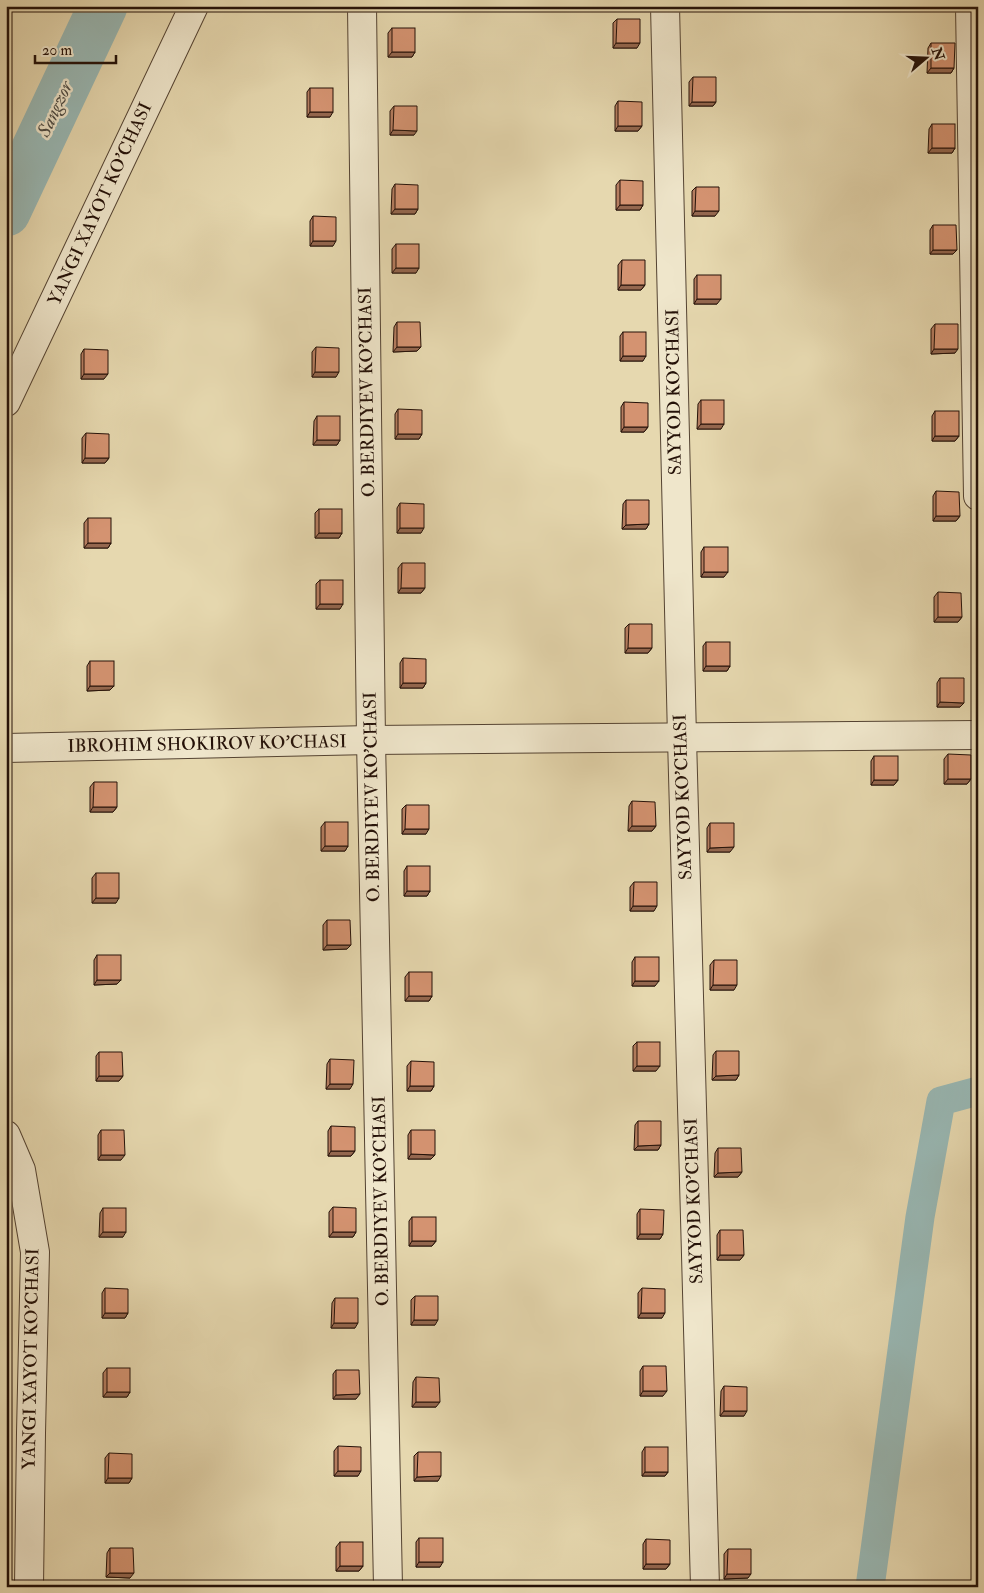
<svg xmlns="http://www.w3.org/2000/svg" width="984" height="1593" viewBox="0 0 984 1593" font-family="'IM FELL Double Pica',serif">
  <rect width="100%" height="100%" fill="#e6d8af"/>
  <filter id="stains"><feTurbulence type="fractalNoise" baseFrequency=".004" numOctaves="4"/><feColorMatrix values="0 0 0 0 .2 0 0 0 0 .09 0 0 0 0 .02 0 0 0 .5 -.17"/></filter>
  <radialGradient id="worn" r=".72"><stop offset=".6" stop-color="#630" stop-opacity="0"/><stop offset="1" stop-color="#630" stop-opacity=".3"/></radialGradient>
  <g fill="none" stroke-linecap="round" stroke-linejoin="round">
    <!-- canal -->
    <path stroke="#99b8b4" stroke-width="29" d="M870,1587L920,1217L941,1101L978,1091"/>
    <!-- river -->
    <path stroke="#99b8b4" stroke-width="49" d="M6,212L103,6"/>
    <!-- street casing -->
    <g stroke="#544332" stroke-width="30">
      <g id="street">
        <path d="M362,6L371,740L388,1587"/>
        <path d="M665,6L682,738L705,1587"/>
        <path d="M970,6L978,496"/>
        <path d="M6,402L194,6"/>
        <path d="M6,748L371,740L978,735"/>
        <path d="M6,1135L21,1170L35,1252L31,1433L29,1587"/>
      </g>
    </g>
    <!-- street -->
    <use href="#street" stroke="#efe6cb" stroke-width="28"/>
  </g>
  <!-- wall -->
  <g fill="#b67e61" stroke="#241108">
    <path d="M617,19L637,48H613V23Z"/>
    <path d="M392,28L415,52L412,57H388V33Z"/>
    <path d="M931,43L954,68L951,73H927L928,48Z"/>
    <path d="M693,77L716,102L713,106H689V82Z"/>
    <path d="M310,88L330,117H307V92Z"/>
    <path d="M618,101L642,126L638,131H615V106Z"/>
    <path d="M394,106L414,135H390V111Z"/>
    <path d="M932,124L955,148L952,153H928L929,129Z"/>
    <path d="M620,180L643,205L640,210H616V185Z"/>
    <path d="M395,184L418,209L415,214H391L392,189Z"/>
    <path d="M696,187L715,216H692V191Z"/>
    <path d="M313,216L333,246H310V221Z"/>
    <path d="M933,225L957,250L953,254H930V230Z"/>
    <path d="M396,244L416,273H392V249Z"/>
    <path d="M622,260L645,285L641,290H618V265Z"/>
    <path d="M697,275L717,304H694V279Z"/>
    <path d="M397,322L421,347L417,351L393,352L394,327Z"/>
    <path d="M935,324L955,353L931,354V329Z"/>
    <path d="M623,332L643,361H620V336Z"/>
    <path d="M316,347L336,377H312V352Z"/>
    <path d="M84,349L104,379H81V354Z"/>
    <path d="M701,400L721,429H697L698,404Z"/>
    <path d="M624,402L648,427L644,432H621V407Z"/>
    <path d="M398,409L422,434L419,439H395V414Z"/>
    <path d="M935,411L959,436L955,441H932V416Z"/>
    <path d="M317,416L340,440L337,445H313L314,421Z"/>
    <path d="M86,433L109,458L105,463H82V438Z"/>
    <path d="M936,491L960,516L956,521H933V496Z"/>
    <path d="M626,500L649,524L646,529H622L623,504Z"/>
    <path d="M400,503L421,533H397V508Z"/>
    <path d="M319,509L342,533L339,538H315V513Z"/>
    <path d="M88,518L111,543L108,548H84V523Z"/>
    <path d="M704,547L724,577H701V552Z"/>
    <path d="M402,563L425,588L421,593H398V568Z"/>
    <path d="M320,580L340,609H316V584Z"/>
    <path d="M938,592L962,617L958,622H934V597Z"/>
    <path d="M629,624L652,648L648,653H625V628Z"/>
    <path d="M706,642L730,666L727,671H703V646Z"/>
    <path d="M403,658L426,683L423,688H400V663Z"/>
    <path d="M90,661L114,686L110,690L87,691V666Z"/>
    <path d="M940,678L964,703L960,707H937V683Z"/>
    <path d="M948,754L971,779L967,784H944V759Z"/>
    <path d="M874,756L898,780L894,785H871V761Z"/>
    <path d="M94,782L117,807L113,812H90V787Z"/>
    <path d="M632,801L656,826L652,831H628L629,806Z"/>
    <path d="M406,805L426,834H402V809Z"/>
    <path d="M325,822L348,846L345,851H321V827Z"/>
    <path d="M710,823L730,852H707V828Z"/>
    <path d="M407,866L430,891L427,896H404V871Z"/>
    <path d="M96,873L116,903H92V878Z"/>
    <path d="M634,882L654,911H630V887Z"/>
    <path d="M327,920L351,945L347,949L323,950V925Z"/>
    <path d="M97,955L121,980L117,984L94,985V960Z"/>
    <path d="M635,957L655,986H632V962Z"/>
    <path d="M714,960L734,990H710V965Z"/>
    <path d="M409,972L432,996L429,1001H405V977Z"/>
    <path d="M637,1042L656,1071H633V1046Z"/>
    <path d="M716,1051L739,1075L736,1080H712L713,1055Z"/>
    <path d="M99,1052L123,1076L119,1081H96V1056Z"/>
    <path d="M330,1059L350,1089H326L327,1064Z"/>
    <path d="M411,1061L434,1086L431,1091H407V1066Z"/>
    <path d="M638,1121L661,1145L658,1150H634L635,1125Z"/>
    <path d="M331,1126L355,1151L351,1156H328V1131Z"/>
    <path d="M101,1130L121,1160H98V1135Z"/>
    <path d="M411,1130L435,1155L431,1159H408V1135Z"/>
    <path d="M718,1148L742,1172L738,1177H714L715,1153Z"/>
    <path d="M333,1207L356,1232L353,1237H329V1212Z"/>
    <path d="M103,1208L123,1237H99L100,1213Z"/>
    <path d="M640,1209L663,1234L660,1239H637V1214Z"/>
    <path d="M412,1217L436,1241L432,1246H409V1221Z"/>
    <path d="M720,1230L744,1255L740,1260H717V1235Z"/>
    <path d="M105,1288L128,1313L125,1318H102V1293Z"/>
    <path d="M642,1288L662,1318H638V1293Z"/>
    <path d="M415,1296L435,1325H411V1300Z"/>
    <path d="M335,1298L355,1328H331L332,1303Z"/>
    <path d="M643,1366L663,1396H640V1371Z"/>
    <path d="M107,1368L130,1392L127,1397H103V1373Z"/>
    <path d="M336,1370L356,1399H333V1374Z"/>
    <path d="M416,1377L436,1407H412L413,1382Z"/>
    <path d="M724,1386L744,1416H720L721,1391Z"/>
    <path d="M338,1446L358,1476H334V1451Z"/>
    <path d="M645,1447L668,1472L665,1476H642V1452Z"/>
    <path d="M418,1452L438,1481H414V1456Z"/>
    <path d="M109,1453L132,1478L129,1483H105V1458Z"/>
    <path d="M419,1538L440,1567H416V1542Z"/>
    <path d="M646,1539L670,1564L666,1569H643V1544Z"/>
    <path d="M340,1542L363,1566L359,1571H336V1547Z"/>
    <path d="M110,1548L130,1578L106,1577L107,1553Z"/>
    <path d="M728,1549L748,1578L724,1579V1554Z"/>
  </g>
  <!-- shaded-wall -->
  <g fill="#94674f" stroke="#241108">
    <path d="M306,6H329L328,8H305Z"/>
    <path d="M616,43H640L637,48H613Z"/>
    <path d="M392,52H415L412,57H388Z"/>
    <path d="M931,68H954L951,73H927Z"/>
    <path d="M692,102H716L713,106H689Z"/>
    <path d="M310,112H333L330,117H307Z"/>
    <path d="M618,126H642L638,131H615Z"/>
    <path d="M393,130L417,131L414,135H390Z"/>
    <path d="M932,148H955L952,153H928Z"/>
    <path d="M620,205H643L640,210H616Z"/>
    <path d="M395,209H418L415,214H391Z"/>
    <path d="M695,211H719L715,216H692Z"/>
    <path d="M313,241H336L333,246H310Z"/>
    <path d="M933,250H957L953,254H930Z"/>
    <path d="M396,268H419L416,273H392Z"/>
    <path d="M621,285H645L641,290H618Z"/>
    <path d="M697,299H721L717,304H694Z"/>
    <path d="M397,347H421L417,351L393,352Z"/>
    <path d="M934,349H958L955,353L931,354Z"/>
    <path d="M623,356H646L643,361H620Z"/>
    <path d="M315,372H339L336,377H312Z"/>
    <path d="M84,374H108L104,379H81Z"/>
    <path d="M701,424H724L721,429H697Z"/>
    <path d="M624,427H648L644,432H621Z"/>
    <path d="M398,434H422L419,439H395Z"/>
    <path d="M935,436H959L955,441H932Z"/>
    <path d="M317,440H340L337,445H313Z"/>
    <path d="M85,458H109L105,463H82Z"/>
    <path d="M936,516H960L956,521H933Z"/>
    <path d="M649,524L646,529H622L626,525Z"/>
    <path d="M400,528H424L421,533H397Z"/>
    <path d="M319,533H342L339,538H315Z"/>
    <path d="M88,543H111L108,548H84Z"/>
    <path d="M704,572H728L724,577H701Z"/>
    <path d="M401,588H425L421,593H398Z"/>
    <path d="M320,604H343L340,609H316Z"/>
    <path d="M938,617H962L958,622H934Z"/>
    <path d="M628,648H652L648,653H625Z"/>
    <path d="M706,666H730L727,671H703Z"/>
    <path d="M403,683H426L423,688H400Z"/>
    <path d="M90,686H114L110,690L87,691Z"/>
    <path d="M940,702L964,703L960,707H937Z"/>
    <path d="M948,779H971L967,784H944Z"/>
    <path d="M874,780H898L894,785H871Z"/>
    <path d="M93,807H117L113,812H90Z"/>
    <path d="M632,826H656L652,831H628Z"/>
    <path d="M405,829H429L426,834H402Z"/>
    <path d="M325,846H348L345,851H321Z"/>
    <path d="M734,847L730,852H707L710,848Z"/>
    <path d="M407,891H430L427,896H404Z"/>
    <path d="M96,898H119L116,903H92Z"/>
    <path d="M633,906H657L654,911H630Z"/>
    <path d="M327,945H351L347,949L323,950Z"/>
    <path d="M97,980H121L117,984L94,985Z"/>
    <path d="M635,981H659L655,986H632Z"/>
    <path d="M713,985H737L734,990H710Z"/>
    <path d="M409,996H432L429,1001H405Z"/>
    <path d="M637,1066H660L656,1071H633Z"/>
    <path d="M739,1075L736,1080H712L716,1076Z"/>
    <path d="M99,1076H123L119,1081H96Z"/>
    <path d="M330,1084H353L350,1089H326Z"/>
    <path d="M410,1086H434L431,1091H407Z"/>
    <path d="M661,1145L658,1150H634L638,1146Z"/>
    <path d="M331,1151H355L351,1156H328Z"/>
    <path d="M411,1154L435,1155L431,1159H408Z"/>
    <path d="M101,1155H125L121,1160H98Z"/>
    <path d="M742,1172L738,1177H714L718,1173Z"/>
    <path d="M103,1232H126L123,1237H99Z"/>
    <path d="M333,1232H356L353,1237H329Z"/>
    <path d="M640,1234H663L660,1239H637Z"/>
    <path d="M412,1241H436L432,1246H409Z"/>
    <path d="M720,1255H744L740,1260H717Z"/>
    <path d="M105,1313H128L125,1318H102Z"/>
    <path d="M641,1313H665L662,1318H638Z"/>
    <path d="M414,1320H438L435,1325H411Z"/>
    <path d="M334,1323H358L355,1328H331Z"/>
    <path d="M643,1391H667L663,1396H640Z"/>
    <path d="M107,1392H130L127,1397H103Z"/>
    <path d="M360,1394L356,1399H333L336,1395Z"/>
    <path d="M416,1402H440L436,1407H412Z"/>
    <path d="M724,1411H747L744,1416H720Z"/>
    <path d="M338,1471H361L358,1476H334Z"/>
    <path d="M645,1472H668L665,1476H642Z"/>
    <path d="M441,1476L438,1481H414L417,1477Z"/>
    <path d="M108,1478H132L129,1483H105Z"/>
    <path d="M419,1562H443L440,1567H416Z"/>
    <path d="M646,1564H670L666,1569H643Z"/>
    <path d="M340,1566H363L359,1571H336Z"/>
    <path d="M110,1573H134L130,1578L106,1577Z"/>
    <path d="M727,1574H751L748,1578L724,1579Z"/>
  </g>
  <!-- building -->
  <g fill="#d49371" stroke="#241108">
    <path d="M617,19H640V43H616Z"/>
    <rect x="392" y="28" width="23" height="24"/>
    <path d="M931,43H955L954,68H931Z"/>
    <path d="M693,77H716V102H692Z"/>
    <rect x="310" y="88" width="23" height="24"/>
    <path d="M618,101L642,102V126H618Z"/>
    <path d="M394,106H417V131L393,130Z"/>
    <rect x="932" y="124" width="23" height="24"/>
    <path d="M620,180L643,181V205H620Z"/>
    <path d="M395,184L418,185V209H395Z"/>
    <path d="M696,187H719V211H695Z"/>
    <path d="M313,216L336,217V241H313Z"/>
    <path d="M933,225H956L957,250H933Z"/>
    <rect x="396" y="244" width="23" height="24"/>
    <path d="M622,260H645V285H621Z"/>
    <rect x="697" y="275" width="24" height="24"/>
    <path d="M397,322H420L421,347H397Z"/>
    <path d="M935,324H958V349H934Z"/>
    <rect x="623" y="332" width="23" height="24"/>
    <path d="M316,347L339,348V372H315Z"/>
    <path d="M84,349L108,350V374H84Z"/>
    <rect x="701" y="400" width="23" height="24"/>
    <path d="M624,402L648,403V427H624Z"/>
    <path d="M398,409L422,410V434H398Z"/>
    <rect x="935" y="411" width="24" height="25"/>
    <rect x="317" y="416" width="23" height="24"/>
    <path d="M86,433L109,434V458H85Z"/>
    <path d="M936,491L959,492L960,516H936Z"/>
    <path d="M626,500H649V524L626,525Z"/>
    <path d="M400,503L424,504V528H400Z"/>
    <rect x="319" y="509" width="23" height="24"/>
    <rect x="88" y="518" width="23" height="25"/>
    <rect x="704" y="547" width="24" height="25"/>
    <path d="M402,563H425V588H401Z"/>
    <rect x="320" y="580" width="23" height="24"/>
    <path d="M938,592L961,593L962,617H938Z"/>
    <path d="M629,624H652V648H628Z"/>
    <rect x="706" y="642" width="24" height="24"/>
    <path d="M403,658L426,659V683H403Z"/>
    <rect x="90" y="661" width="24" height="25"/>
    <path d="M940,678H964V703L940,702Z"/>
    <path d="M948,754L971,755V779H948Z"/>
    <rect x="874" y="756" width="24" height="24"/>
    <path d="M94,782H117V807H93Z"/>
    <path d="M632,801L655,802L656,826H632Z"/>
    <path d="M406,805H429V829H405Z"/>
    <rect x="325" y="822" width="23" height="24"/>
    <path d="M710,823H734V847L710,848Z"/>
    <rect x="407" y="866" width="23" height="25"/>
    <rect x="96" y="873" width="23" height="25"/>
    <path d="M634,882H657V906H633Z"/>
    <path d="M327,920H350L351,945H327Z"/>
    <rect x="97" y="955" width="24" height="25"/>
    <rect x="635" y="957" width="24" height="24"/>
    <path d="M714,960H737V985H713Z"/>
    <rect x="409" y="972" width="23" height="24"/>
    <rect x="637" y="1042" width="23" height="24"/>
    <path d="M716,1051H739V1075L716,1076Z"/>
    <path d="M99,1052H122L123,1076H99Z"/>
    <path d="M330,1059L354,1060L353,1084H330Z"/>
    <path d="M411,1061L434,1062V1086H410Z"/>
    <path d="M638,1121H661V1145L638,1146Z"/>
    <path d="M331,1126L355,1127V1151H331Z"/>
    <path d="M101,1130H124L125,1155H101Z"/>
    <path d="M411,1130H435V1155L411,1154Z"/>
    <path d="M718,1148H741L742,1172L718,1173Z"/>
    <path d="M333,1207L356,1208V1232H333Z"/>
    <rect x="103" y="1208" width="23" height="24"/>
    <path d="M640,1209L664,1210L663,1234H640Z"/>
    <rect x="412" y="1217" width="24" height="24"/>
    <path d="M720,1230H743L744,1255H720Z"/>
    <path d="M105,1288L128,1289V1313H105Z"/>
    <path d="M642,1288L665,1289V1313H641Z"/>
    <path d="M415,1296H438V1320H414Z"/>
    <path d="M335,1298H358V1323H334Z"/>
    <path d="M643,1366H666L667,1391H643Z"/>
    <rect x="107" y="1368" width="23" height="24"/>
    <path d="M336,1370H359L360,1394L336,1395Z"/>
    <path d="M416,1377L439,1378L440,1402H416Z"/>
    <path d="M724,1386L747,1387V1411H724Z"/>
    <path d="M338,1446L361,1447V1471H338Z"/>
    <rect x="645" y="1447" width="23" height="25"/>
    <path d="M418,1452H441V1476L417,1477Z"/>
    <path d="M109,1453L132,1454V1478H108Z"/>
    <rect x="419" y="1538" width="24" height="24"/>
    <path d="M646,1539L670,1540V1564H646Z"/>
    <rect x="340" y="1542" width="23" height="24"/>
    <path d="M110,1548H133L134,1573H110Z"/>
    <path d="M728,1549H751V1574H727Z"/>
  </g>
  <g text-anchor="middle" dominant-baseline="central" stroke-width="5" stroke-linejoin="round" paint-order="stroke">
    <!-- street labels -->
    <g font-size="18" fill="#241108" stroke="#efe6cb">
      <text transform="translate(100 204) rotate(-65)">YANGI XAYOT KO'CHASI</text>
      <text transform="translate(367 392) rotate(-91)">O. BERDIYEV KO'CHASI</text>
      <text transform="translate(674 392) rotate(-91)">SAYYOD KO'CHASI</text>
      <text transform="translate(207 744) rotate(-1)">IBROHIM SHOKIROV KO'CHASI</text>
      <text transform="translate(372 797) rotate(-91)">O. BERDIYEV KO'CHASI</text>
      <text transform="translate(683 797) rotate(-92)">SAYYOD KO'CHASI</text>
      <text transform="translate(381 1201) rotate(-91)">O. BERDIYEV KO'CHASI</text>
      <text transform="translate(694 1201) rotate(-92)">SAYYOD KO'CHASI</text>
      <text transform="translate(31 1359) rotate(-89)">YANGI XAYOT KO'CHASI</text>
    </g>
    <!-- water labels -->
    <g font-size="19" font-style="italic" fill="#4d4b44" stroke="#efe6cb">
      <text transform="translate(55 109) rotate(-65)">Sangzor</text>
    </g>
  </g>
  <!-- margin -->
  <rect width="984" height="1593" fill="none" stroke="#e6d8af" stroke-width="25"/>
  <rect x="8" y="8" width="969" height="1578" fill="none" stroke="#241108" stroke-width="2.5"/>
  <rect x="12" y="12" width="959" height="1568" fill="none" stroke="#241108"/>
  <!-- north arrow -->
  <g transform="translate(926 58) rotate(71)" stroke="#efe6cb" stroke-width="4" paint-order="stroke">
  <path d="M0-4L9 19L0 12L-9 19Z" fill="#241108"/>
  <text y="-8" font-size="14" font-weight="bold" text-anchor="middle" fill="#241108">N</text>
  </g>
  <!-- scale -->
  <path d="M35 55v8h81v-8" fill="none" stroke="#241108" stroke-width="2.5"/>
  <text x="42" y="55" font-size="15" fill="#241108" stroke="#efe6cb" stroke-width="4" paint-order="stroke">20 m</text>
  <rect width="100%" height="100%" filter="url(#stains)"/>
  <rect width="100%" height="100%" fill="url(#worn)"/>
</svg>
